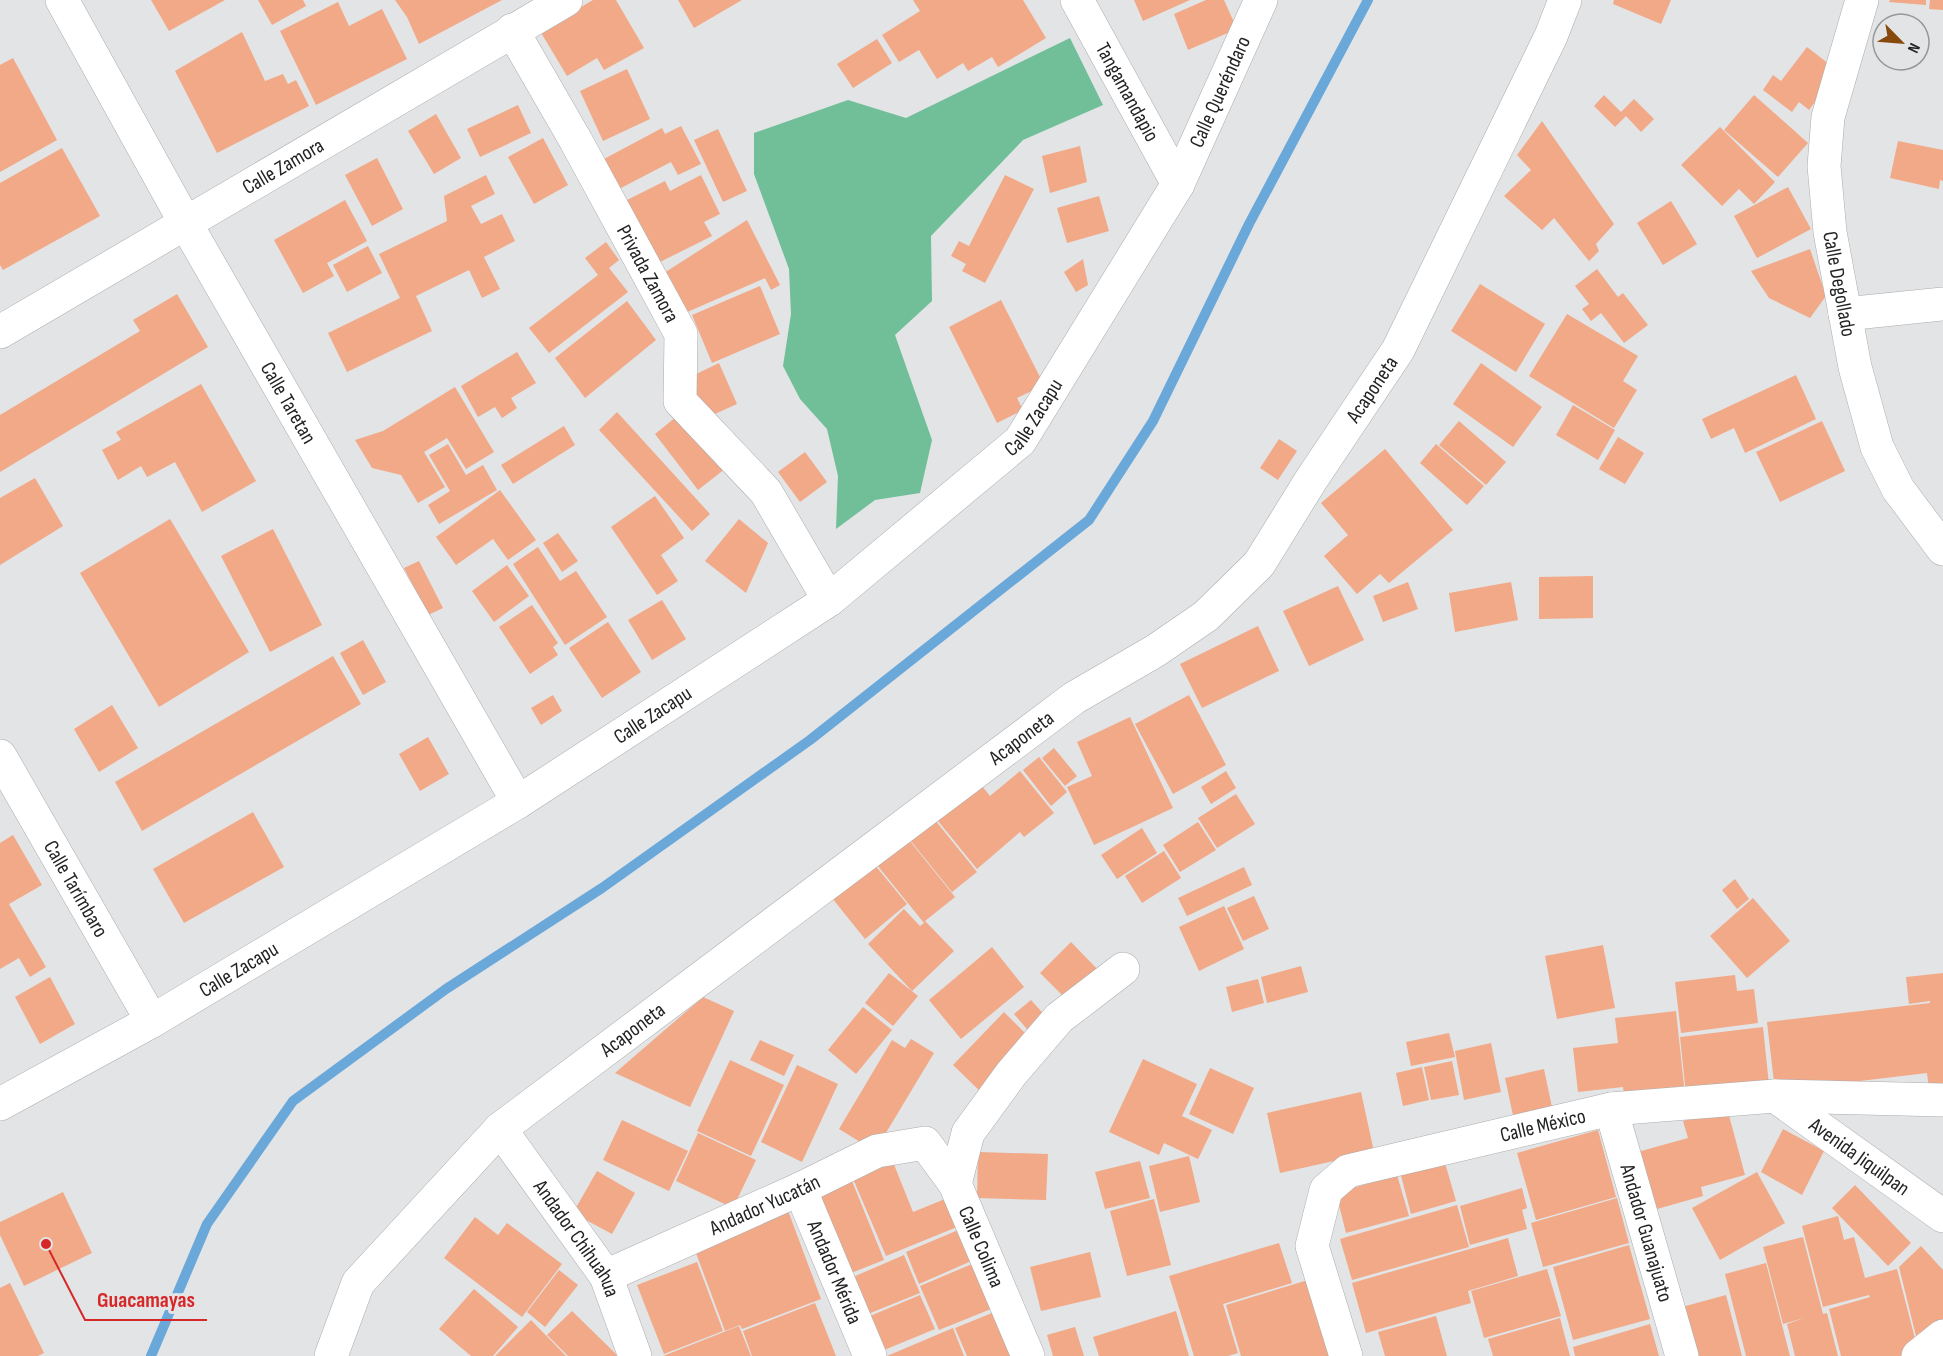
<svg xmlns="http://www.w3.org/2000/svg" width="1943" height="1356" viewBox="0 0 1943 1356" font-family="'Sofia Sans Condensed',sans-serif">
  <rect width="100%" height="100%" fill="#e3e4e6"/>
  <!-- forest -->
  <path fill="#70bf98" d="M1070,38L1103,105L1023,140L931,236L932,301L895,335L932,440L920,493L875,500L836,529L838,476L827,429L800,399L783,366L791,314L789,269L754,174V133L848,100L906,118Z"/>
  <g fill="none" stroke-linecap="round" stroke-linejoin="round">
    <!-- stream -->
    <path stroke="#6ba8da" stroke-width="10" d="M151,1356L207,1224L293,1101L446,989L602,888L810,740L1089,520L1153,421L1249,224L1368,0"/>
  </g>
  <!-- building -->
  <g fill="#f1a987">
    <path d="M151,0H225L169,31Z"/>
    <path d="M258,0H303L306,6L272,25Z"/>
    <path d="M395,0H502L419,44L407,17Z"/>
    <path d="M593,0H616L644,48L604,70L597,58L567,76L540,31Z"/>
    <path d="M678,0H742L694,28Z"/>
    <path d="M913,0H1023L1046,38L998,67L992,57L968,71L963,63L937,79L919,50L899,62L882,35L920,11Z"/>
    <path d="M1134,0H1190L1143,21Z"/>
    <path d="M1206,0H1224L1237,29L1188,50L1174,14Z"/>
    <path d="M1614,0H1671L1661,24L1613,4Z"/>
    <path d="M1890,0H1926V5L1889,2Z"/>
    <path d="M1930,0H1943V10L1929,9Z"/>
    <path d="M338,2L349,26L382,9L407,59L316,105L280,31Z"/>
    <path d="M242,32L265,81L283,74L288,84L296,80L309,106L217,153L175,71Z"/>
    <path d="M877,39L892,63L853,88L837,64Z"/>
    <path d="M1807,47L1838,71L1809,110L1799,102L1792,112L1763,90L1773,75L1781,81Z"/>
    <path d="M13,58L57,140L0,172V65Z"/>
    <path d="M627,69L650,119L603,141L580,91Z"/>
    <path d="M1604,95L1621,112L1634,99L1654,119L1641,132L1626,116L1615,127L1594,106Z"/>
    <path d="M1754,95L1808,143L1778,177L1724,130Z"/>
    <path d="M518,105L531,133L480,157L467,129Z"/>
    <path d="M436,114L461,158L434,174L408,131Z"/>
    <path d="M1542,121L1614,224L1596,244L1599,251L1589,261L1554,218L1542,230L1504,196L1531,170L1517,155Z"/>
    <path d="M681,126L701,164L678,175L671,162L619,189L604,159L662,128L665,134Z"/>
    <path d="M1720,127L1775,182L1754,204L1739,189L1722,206L1681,165Z"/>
    <path d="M718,129L747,191L723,202L694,140Z"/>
    <path d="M543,138L568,185L534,204L508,157Z"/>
    <path d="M1898,141L1943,150V181L1940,180L1939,189L1890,178Z"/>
    <path d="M1080,146L1087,182L1050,193L1042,156Z"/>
    <path d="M62,148L100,216L3,270L0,265V183Z"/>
    <path d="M377,158L403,209L372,226L345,175Z"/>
    <path d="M486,175L495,194L471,206L481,224L502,214L515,241L484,257L500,289L482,298L469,270L416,296L432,331L347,372L328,333L400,298L379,254L447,221L444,196Z"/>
    <path d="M701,175L720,214L704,222L712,236L656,264L625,201L665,181L670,191Z"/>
    <path d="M1005,175L1034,189L985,283L962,271L966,264L951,256L959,241L969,246Z"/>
    <path d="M1788,187L1811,229L1757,258L1734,216Z"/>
    <path d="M1099,196L1109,231L1067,243L1057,208Z"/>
    <path d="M345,200L367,241L327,263L334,276L303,293L274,240Z"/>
    <path d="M1671,201L1697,244L1663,265L1637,223Z"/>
    <path d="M747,220L780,285L771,290L765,278L685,313L664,273Z"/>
    <path d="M606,242L619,260L609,268L628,292L549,353L529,328L598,275L585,258Z"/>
    <path d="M368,246L382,273L347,292L333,265Z"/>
    <path d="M1810,249L1826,296L1810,318L1769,298L1751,271Z"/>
    <path d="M1083,259L1088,285L1076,292L1064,272Z"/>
    <path d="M1597,269L1618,297L1623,293L1648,325L1624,343L1601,313L1591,321L1582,309L1589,304L1575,286Z"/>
    <path d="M1480,284L1545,324L1516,372L1451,331Z"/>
    <path d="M760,286L780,334L712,363L692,315Z"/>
    <path d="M177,294L208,347L0,472V415L140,331L133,320Z"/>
    <path d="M1001,300L1044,385L1017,398L1023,410L997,423L949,327Z"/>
    <path d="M627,301L656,340L585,398L555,358Z"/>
    <path d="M1567,314L1638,356L1623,381L1637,390L1614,428L1529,376Z"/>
    <path d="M517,352L536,383L511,398L517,408L502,418L495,407L478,417L461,386Z"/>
    <path d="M719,363L737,404L706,418L688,378Z"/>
    <path d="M1481,363L1542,407L1513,447L1453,404Z"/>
    <path d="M1796,375L1816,419L1745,453L1734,428L1711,439L1702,419Z"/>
    <path d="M201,384L256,481L202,512L175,462L147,477L141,466L118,480L102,450L121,440L116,432Z"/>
    <path d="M455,387L494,452L466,469L447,438L424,452L445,487L418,503L401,475L372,468L355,440L383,431Z"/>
    <path d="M1573,405L1615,430L1598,460L1556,435Z"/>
    <path d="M617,412L710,514L692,531L599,430Z"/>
    <path d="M676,417L691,437L697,431L726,468L698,490L655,434Z"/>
    <path d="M1459,421L1506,462L1486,485L1439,445Z"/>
    <path d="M1822,421L1845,471L1780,502L1756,452Z"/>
    <path d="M564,426L575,445L513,484L501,465Z"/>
    <path d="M1618,437L1644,453L1625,484L1599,469Z"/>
    <path d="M1279,439L1297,451L1278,480L1260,468Z"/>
    <path d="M448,444L466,475L483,465L497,490L439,524L428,505L450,491L429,455Z"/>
    <path d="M1436,444L1484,486L1467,505L1420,463Z"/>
    <path d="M1385,449L1453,530L1389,583L1380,574L1357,594L1324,556L1348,535L1321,503Z"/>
    <path d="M805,452L827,482L800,502L778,472Z"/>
    <path d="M35,478L63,526L0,565V498Z"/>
    <path d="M500,490L536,540L508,560L493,539L456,565L436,537Z"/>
    <path d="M655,496L684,538L661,555L678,581L657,595L611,527Z"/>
    <path d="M170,519L249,652L159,707L80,573Z"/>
    <path d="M739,519L768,543L746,593L705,561Z"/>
    <path d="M273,529L322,625L270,652L221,556Z"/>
    <path d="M558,533L578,561L562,572L543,543Z"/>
    <path d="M538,547L560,581L576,571L607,617L565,645L513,564Z"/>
    <path d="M419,561L443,608L428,615L404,568Z"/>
    <path d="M507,565L529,596L494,622L472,591Z"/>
    <path d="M1593,576V618L1539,619V577Z"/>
    <path d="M1408,582L1418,609L1383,622L1373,596Z"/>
    <path d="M1511,582L1518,620L1455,632L1449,593Z"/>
    <path d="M1338,586L1364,640L1309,666L1283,611Z"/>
    <path d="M662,600L686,639L652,660L628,620Z"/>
    <path d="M532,605L558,643L553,647L558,655L530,674L499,627Z"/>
    <path d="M608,622L641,672L602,698L569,648Z"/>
    <path d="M1258,626L1279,671L1202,708L1180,664Z"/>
    <path d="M363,640L386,682L363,695L340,653Z"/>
    <path d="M333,656L361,704L142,831L115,782Z"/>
    <path d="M553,695L562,711L541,725L531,708Z"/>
    <path d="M1189,695L1226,765L1173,794L1135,724Z"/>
    <path d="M112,705L138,748L99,772L74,729Z"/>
    <path d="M1130,717L1173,808L1094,845L1067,787L1092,776L1077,742Z"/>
    <path d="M428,737L449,774L420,791L399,754Z"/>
    <path d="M1054,748L1077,776L1065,786L1042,758Z"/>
    <path d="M1039,757L1067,792L1051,806L1023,770Z"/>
    <path d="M1020,771L1054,813L1024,837L1020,832L977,869L934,816L978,781L990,796Z"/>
    <path d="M1226,771L1236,788L1211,804L1201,787Z"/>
    <path d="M1236,794L1255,824L1217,848L1198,818Z"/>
    <path d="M253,812L284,867L184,923L153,869Z"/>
    <path d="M931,815L977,872L952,892L906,835Z"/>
    <path d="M1198,822L1216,850L1180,872L1163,845Z"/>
    <path d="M1142,828L1157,853L1117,879L1101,855Z"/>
    <path d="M13,835L42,885L9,904L46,967L30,977L19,958L0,969V843Z"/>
    <path d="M905,835L955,897L925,921L954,951L912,991L868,944L904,909L920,926L924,923L873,860Z"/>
    <path d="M1164,851L1181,878L1142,903L1125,876Z"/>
    <path d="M874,864L907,904L865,939L832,898Z"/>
    <path d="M1244,867L1252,885L1187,916L1178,898Z"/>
    <path d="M1735,879L1749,899L1737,909L1722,890Z"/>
    <path d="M1254,896L1269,929L1243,941L1227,908Z"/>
    <path d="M1753,898L1790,941L1747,978L1710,936Z"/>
    <path d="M1224,906L1244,949L1199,971L1179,927Z"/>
    <path d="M1071,942L1101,973L1070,1003L1040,973Z"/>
    <path d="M1603,945L1615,1008L1557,1019L1545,956Z"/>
    <path d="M992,947L1024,987L961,1039L929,1000Z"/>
    <path d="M1301,966L1308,992L1267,1003L1261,977Z"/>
    <path d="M889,973L918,996L893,1026L865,1003Z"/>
    <path d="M1943,973V1088L1929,1089L1927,1073L1775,1091L1767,1022L1930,1003V1001L1909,1004L1906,977Z"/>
    <path d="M1735,975L1737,991L1754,989L1758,1023L1681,1033L1675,982Z"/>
    <path d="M50,977L75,1024L40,1044L15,997Z"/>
    <path d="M1258,979L1264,1003L1232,1012L1226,987Z"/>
    <path d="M703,997L734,1011L690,1107L615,1073Z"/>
    <path d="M1031,1000L1049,1020L1032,1035L1014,1014Z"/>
    <path d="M863,1007L892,1030L856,1074L828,1050Z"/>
    <path d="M1676,1011L1684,1086L1624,1094L1623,1087L1578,1092L1573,1048L1618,1043L1615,1018Z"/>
    <path d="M1004,1012L1034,1042L984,1095L953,1065Z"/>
    <path d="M1763,1027L1769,1085L1686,1094L1680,1037Z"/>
    <path d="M1449,1033L1455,1057L1411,1066L1406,1042Z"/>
    <path d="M911,1039L934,1053L875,1151L839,1129L892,1040L905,1048Z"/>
    <path d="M760,1040L794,1055L784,1076L750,1060Z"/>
    <path d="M1491,1043L1501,1092L1464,1100L1455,1051Z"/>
    <path d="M1143,1059L1197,1084L1182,1116L1212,1130L1198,1159L1164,1143L1159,1155L1109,1132Z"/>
    <path d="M730,1060L784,1085L751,1156L697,1131Z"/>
    <path d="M1452,1061L1459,1095L1431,1100L1424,1067Z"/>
    <path d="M797,1065L838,1084L802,1162L761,1142Z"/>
    <path d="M1422,1067L1429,1100L1403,1106L1396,1073Z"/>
    <path d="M1210,1068L1254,1088L1233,1134L1189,1114Z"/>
    <path d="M1544,1069L1553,1112L1514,1120L1505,1078Z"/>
    <path d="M1361,1092L1374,1152L1280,1173L1267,1113Z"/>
    <path d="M1727,1108L1745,1175L1701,1187L1703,1196L1650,1211L1634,1153L1688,1138L1683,1121Z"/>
    <path d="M622,1120L688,1151L669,1191L603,1160Z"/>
    <path d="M1783,1129L1824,1151L1802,1195L1761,1172Z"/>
    <path d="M1598,1130L1616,1197L1536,1220L1517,1153Z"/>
    <path d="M698,1133L756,1160L733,1208L676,1181Z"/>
    <path d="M978,1152L1048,1154L1046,1200L977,1198Z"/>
    <path d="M1189,1156L1200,1202L1160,1212L1149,1166Z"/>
    <path d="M1443,1156L1456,1201L1411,1214L1399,1168Z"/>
    <path d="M891,1157L913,1212L945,1199L957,1227L886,1256L851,1174Z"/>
    <path d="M1140,1161L1150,1198L1105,1209L1095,1172Z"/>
    <path d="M597,1171L635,1193L612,1234L573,1213Z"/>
    <path d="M1757,1172L1785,1223L1720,1260L1692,1208Z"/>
    <path d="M1397,1175L1409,1216L1346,1233L1336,1193Z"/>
    <path d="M852,1181L884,1260L846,1275L814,1197Z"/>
    <path d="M1855,1185L1911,1243L1888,1266L1832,1208Z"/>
    <path d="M1522,1188L1527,1208L1522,1210L1527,1229L1470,1245L1460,1206Z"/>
    <path d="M63,1192L92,1253L24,1286L0,1235V1222Z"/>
    <path d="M1617,1198L1629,1243L1543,1267L1531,1223Z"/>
    <path d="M1154,1199L1171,1265L1127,1276L1110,1211Z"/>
    <path d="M1457,1205L1469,1247L1352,1280L1340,1239Z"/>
    <path d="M787,1208L821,1299L742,1329L740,1325L725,1331L693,1245Z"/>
    <path d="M1838,1216L1844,1240L1854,1237L1865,1278L1897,1269L1919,1354L1911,1356H1841L1829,1309L1870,1297L1869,1295L1823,1307L1802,1226Z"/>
    <path d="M475,1217L498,1235L507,1223L562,1264L522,1317L444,1258Z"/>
    <path d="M963,1228L976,1259L919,1284L906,1252Z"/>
    <path d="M1803,1237L1823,1314L1827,1313L1838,1356H1795L1787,1324L1804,1318L1783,1324L1763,1247Z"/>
    <path d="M1508,1238L1518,1276L1468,1291L1471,1303L1366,1333L1352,1283Z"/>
    <path d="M1279,1243L1292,1283L1223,1304L1238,1353L1228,1356H1194L1169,1276Z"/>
    <path d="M1629,1245L1650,1319L1573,1340L1553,1267Z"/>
    <path d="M1921,1246L1943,1270V1333L1918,1344L1899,1267Z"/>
    <path d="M1090,1252L1101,1297L1041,1311L1030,1267Z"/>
    <path d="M904,1255L920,1293L868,1314L853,1277Z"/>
    <path d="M697,1262L723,1331L664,1354L637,1285Z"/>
    <path d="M1766,1263L1790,1356H1746L1725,1274Z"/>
    <path d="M972,1264L991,1309L939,1330L920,1286Z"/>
    <path d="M1547,1269L1561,1316L1484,1338L1471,1291Z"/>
    <path d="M559,1270L578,1285L545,1327L527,1312Z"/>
    <path d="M1308,1280L1330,1356H1241L1226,1305Z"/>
    <path d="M10,1283L44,1353L38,1356H0V1288Z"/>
    <path d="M474,1289L518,1327L493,1356H471L439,1329Z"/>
    <path d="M920,1295L935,1329L877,1353L863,1319Z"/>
    <path d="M1726,1295L1742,1356H1695L1682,1307Z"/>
    <path d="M815,1303L836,1356H752L743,1331Z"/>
    <path d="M572,1311L617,1355L616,1356H568L547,1335Z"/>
    <path d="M997,1311L1015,1356H967L955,1328Z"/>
    <path d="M1176,1311L1189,1356H1099L1093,1337Z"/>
    <path d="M1436,1316L1447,1356H1385L1378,1332Z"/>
    <path d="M1560,1318L1570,1356H1493L1488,1339Z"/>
    <path d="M531,1320L566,1356H495Z"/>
    <path d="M1650,1324L1659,1356H1575L1573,1347Z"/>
    <path d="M739,1326L751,1356H663Z"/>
    <path d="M1075,1327L1084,1356H1053L1047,1335Z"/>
    <path d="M953,1328L964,1356H887Z"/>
  </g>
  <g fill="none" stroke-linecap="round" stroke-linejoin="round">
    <!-- street casing -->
    <g stroke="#abacae" stroke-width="34">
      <g id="street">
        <path id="s1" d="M62,0L186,224L518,802"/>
        <path id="s2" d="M1077,0L1178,184"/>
        <path id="s3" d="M1862,0L1828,117L1824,166L1830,232L1855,367L1877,447L1898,489L1943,549"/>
        <path id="s4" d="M512,30L576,141L681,334L680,401L766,492L829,600"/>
        <path d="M1845,314L1943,304"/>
        <path id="s5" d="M0,332L566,0"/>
        <path id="s6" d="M0,756L152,1021"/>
        <path id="s7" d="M1775,1096L1943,1216"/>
        <path id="s8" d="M0,1104L152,1021L518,802L829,600L1020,441L1178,184L1261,0"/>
        <path id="s9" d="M1611,1109L1682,1356"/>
        <path id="s10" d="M500,1129L606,1276L635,1356"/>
        <path d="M955,1184L968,1133L1011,1074L1059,1018L1123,969"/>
        <path id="s11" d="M800,1189L870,1356"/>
        <path id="s12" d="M606,1276L800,1189L877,1151L925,1143L955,1184L1028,1356"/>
        <path id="s13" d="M331,1356L358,1283L500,1129L1074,698L1155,651L1206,616L1259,564L1311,480L1398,350L1551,36L1565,0"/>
        <path id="s14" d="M1346,1356L1312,1246L1326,1190L1348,1171L1611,1109L1775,1096L1943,1100"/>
        <path d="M1918,1356L1943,1336"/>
      </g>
    </g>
    <!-- street -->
    <use href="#street" stroke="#fff" stroke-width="33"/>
  </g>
  <g text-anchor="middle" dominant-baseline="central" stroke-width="6" stroke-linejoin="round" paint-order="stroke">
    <!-- street labels -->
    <g font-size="21" fill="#222324" stroke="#e3e4e6">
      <text stroke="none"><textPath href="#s2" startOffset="105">Tangamandapio</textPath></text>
      <text stroke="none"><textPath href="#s8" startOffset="1622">Calle Queréndaro</textPath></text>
      <text stroke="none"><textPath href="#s5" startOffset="328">Calle Zamora</textPath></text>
      <text stroke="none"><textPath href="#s4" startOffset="279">Privada Zamora</textPath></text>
      <text stroke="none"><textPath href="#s3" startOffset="290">Calle Degollado</textPath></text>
      <text stroke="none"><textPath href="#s13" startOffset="1443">Acaponeta</textPath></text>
      <text stroke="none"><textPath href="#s1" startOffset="462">Calle Taretan</textPath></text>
      <text stroke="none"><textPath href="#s8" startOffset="1246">Calle Zacapu</textPath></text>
      <text stroke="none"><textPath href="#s8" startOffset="760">Calle Zacapu</textPath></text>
      <text stroke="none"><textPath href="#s13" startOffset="939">Acaponeta</textPath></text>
      <text stroke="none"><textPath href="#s6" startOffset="153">Calle Tarímbaro</textPath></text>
      <text stroke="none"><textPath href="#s8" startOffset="274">Calle Zacapu</textPath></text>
      <text stroke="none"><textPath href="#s13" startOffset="453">Acaponeta</textPath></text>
      <text stroke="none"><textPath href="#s14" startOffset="402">Calle México</textPath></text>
      <text stroke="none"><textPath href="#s7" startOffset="104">Avenida Jiquilpan</textPath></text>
      <text stroke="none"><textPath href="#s12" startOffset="174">Andador Yucatán</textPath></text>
      <text stroke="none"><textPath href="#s9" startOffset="129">Andador Guanajuato</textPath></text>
      <text stroke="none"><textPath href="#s10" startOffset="134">Andador Chihuahua</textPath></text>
      <text stroke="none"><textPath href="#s12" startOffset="466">Calle Colima</textPath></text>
      <text stroke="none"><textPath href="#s11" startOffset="90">Andador Mérida</textPath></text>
    </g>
  </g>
  <!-- callouts -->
  <path fill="none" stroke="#d62828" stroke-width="2" d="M46 1244L85 1320H207"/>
  <circle fill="#d62828" stroke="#e3e4e6" stroke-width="2" cx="46" cy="1244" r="6"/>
  <g font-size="22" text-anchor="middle" font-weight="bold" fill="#d62828" stroke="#e3e4e6" stroke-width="6" stroke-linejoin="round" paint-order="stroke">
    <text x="146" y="1307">Guacamayas</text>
  </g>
  <!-- north arrow -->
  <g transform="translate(1901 42) rotate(115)"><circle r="28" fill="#e3e4e6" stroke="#969798" stroke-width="1.5"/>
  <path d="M0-4.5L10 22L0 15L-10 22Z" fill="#87490c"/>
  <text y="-9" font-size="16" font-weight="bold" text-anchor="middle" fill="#222324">N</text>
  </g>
</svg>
